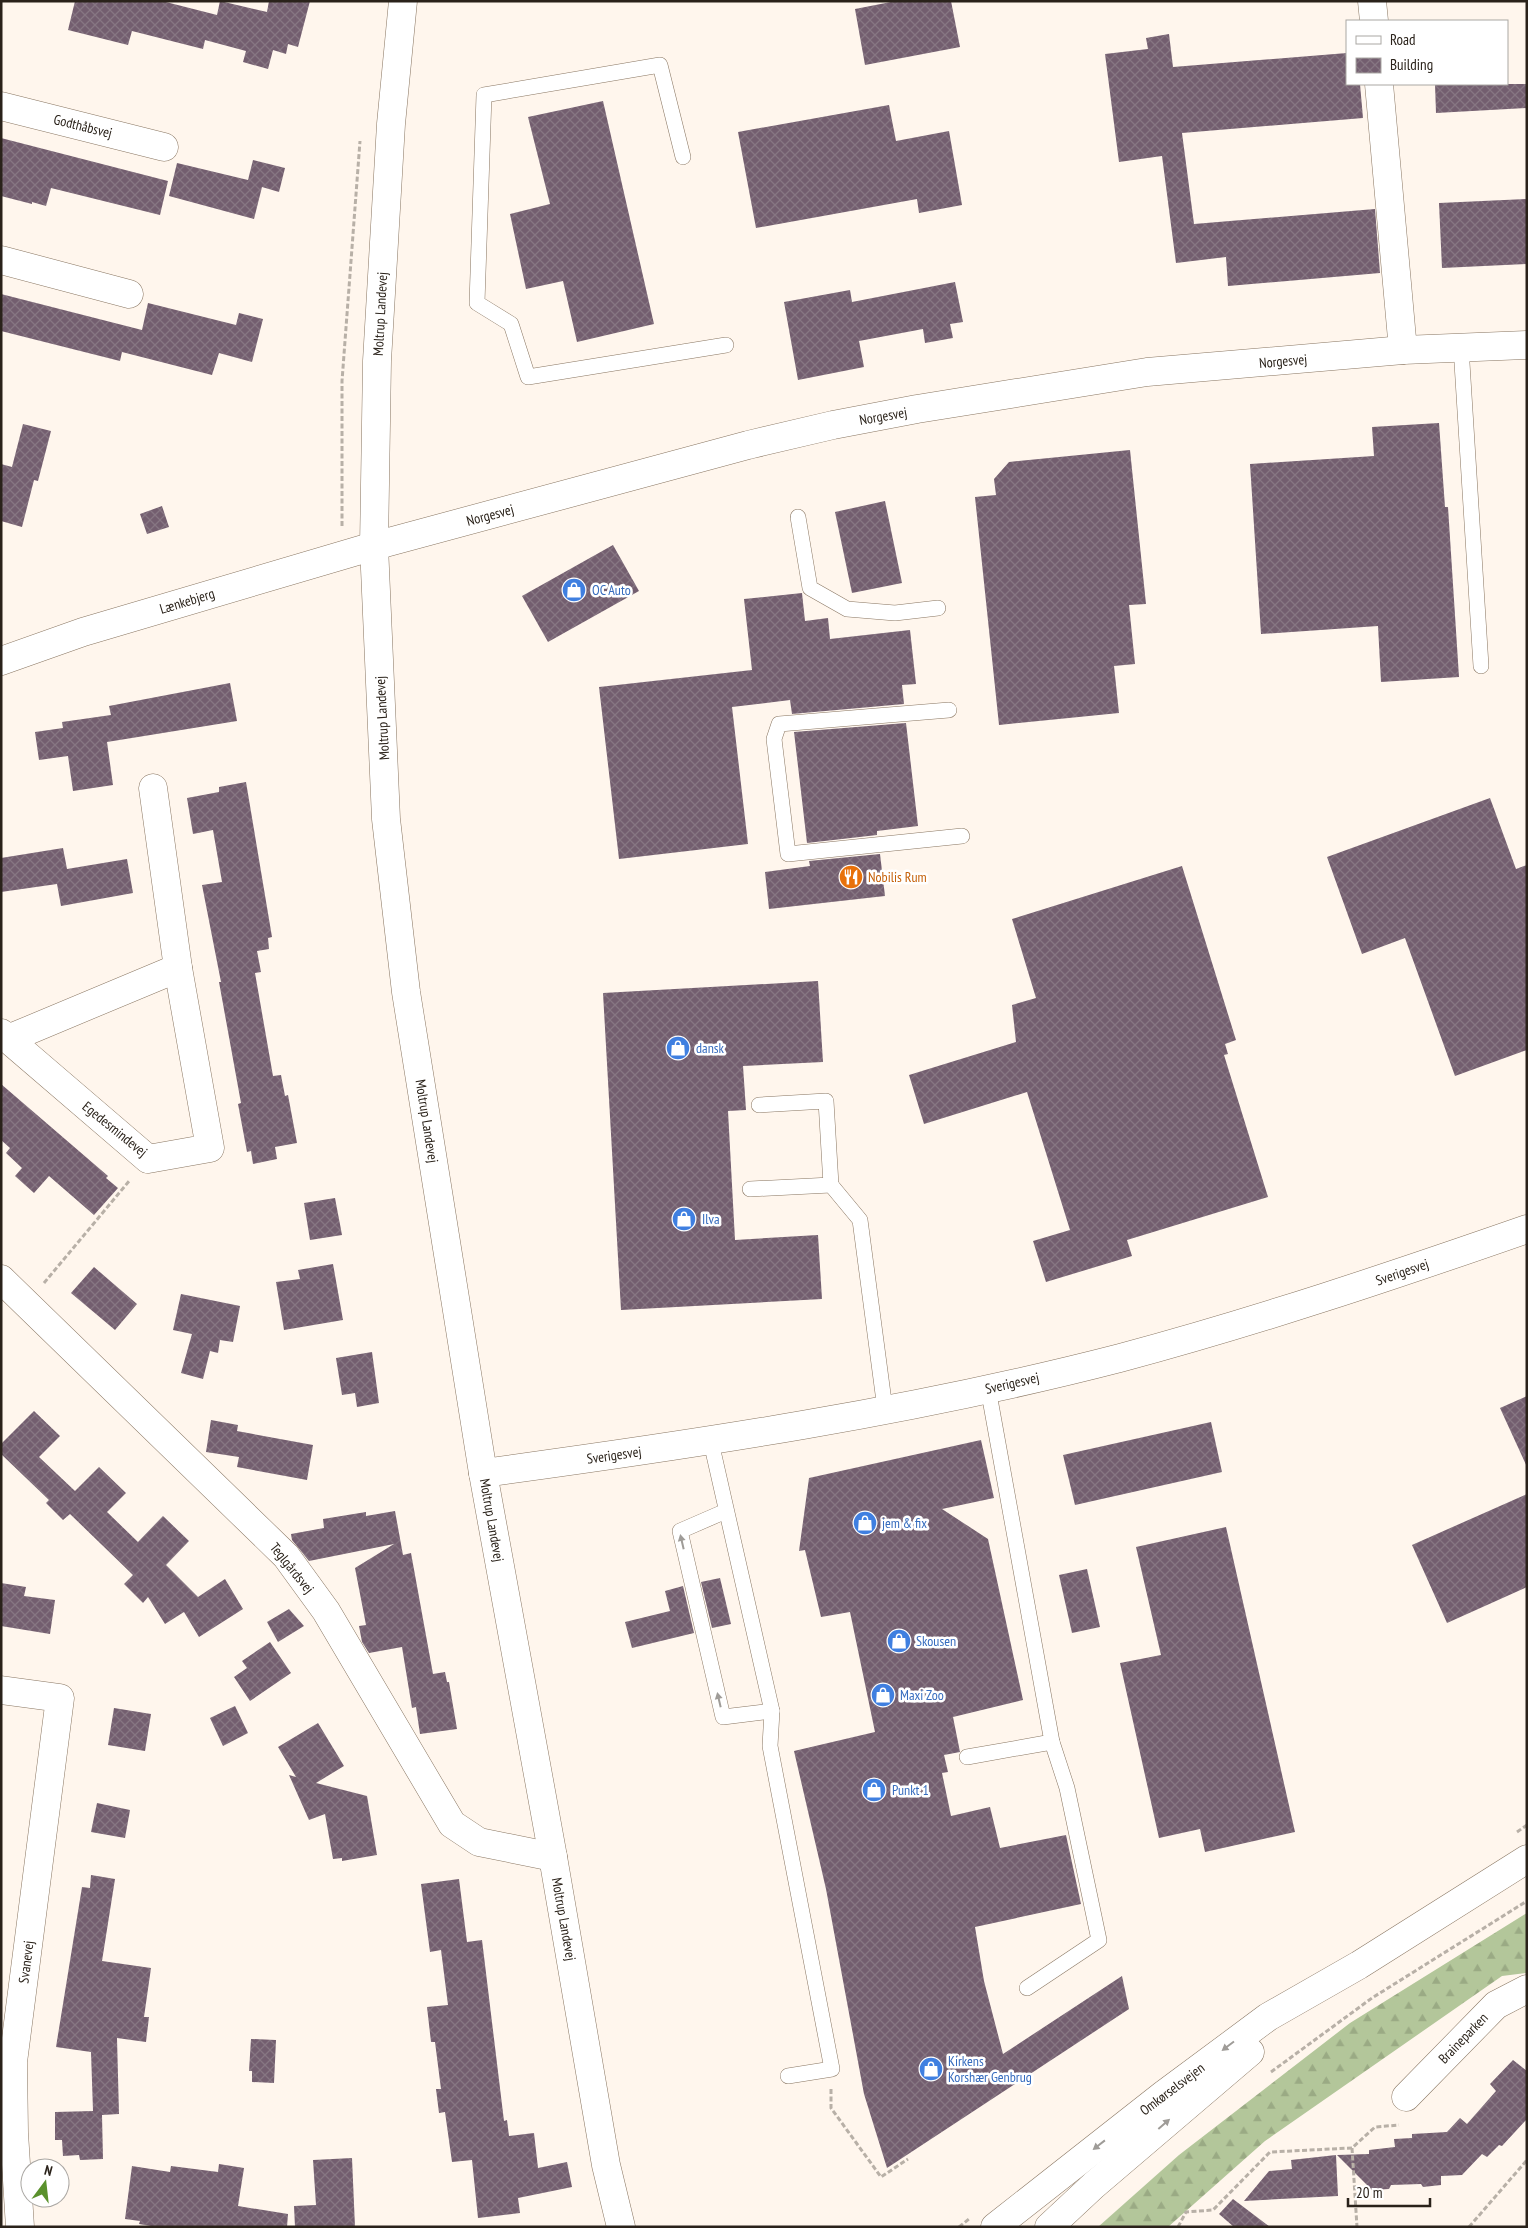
<svg xmlns="http://www.w3.org/2000/svg" width="1528" height="2228" viewBox="0 0 1528 2228" font-family="'PT Sans Narrow',sans-serif">
  <defs>
    <pattern id="forest-firs" width="22" height="20" patternUnits="userSpaceOnUse" patternTransform="scale(1.25)"><rect width="22" height="20" fill="#b3c69a"/><path d="M5 1l3.5 6h-7zM16 11l3.5 6h-7z" fill="#9aaa84"/></pattern>
    <pattern id="building-cross-hatch" width="8" height="8" patternUnits="userSpaceOnUse" patternTransform="scale(1.25)"><rect width="8" height="8" fill="#735e6f"/><path d="M0 0l8 8M0 8l8-8" fill="none" stroke="#867682"/></pattern>
  </defs>
  <rect width="100%" height="100%" fill="#fff6ed"/>
  <!-- forest -->
  <path fill="url(#forest-firs)" d="M1527,1913V1973L1502,1976L1265,2141L1168,2227H1098L1179,2155L1350,2023Z"/>
  <!-- building -->
  <g fill="url(#building-cross-hatch)">
    <path d="M75,1H162L217,15L220,1L267,12L269,1H310L298,47L288,44L286,54L273,50L268,69L243,62L246,51L205,40L203,49L132,31L128,45L68,30Z"/>
    <path d="M896,1H951L960,47L865,65L855,9Z"/>
    <path d="M1169,34L1173,67L1347,53V84H1360L1363,118L1182,133L1194,224L1375,209L1380,273L1228,286L1226,257L1176,263L1162,156L1119,162L1105,54L1148,49L1146,38Z"/>
    <path d="M1435,84H1527V108L1436,113Z"/>
    <path d="M603,101L654,324L577,342L563,281L526,289L510,214L550,204L528,117Z"/>
    <path d="M889,105L896,141L949,131L962,205L919,213L917,199L756,228L738,132Z"/>
    <path d="M1,138L168,181L160,215L51,188L46,206L32,202V204L1,196Z"/>
    <path d="M253,160L285,168L279,192L262,187L254,219L169,196L177,163L248,180Z"/>
    <path d="M1527,199V264L1442,268L1439,203Z"/>
    <path d="M955,282L963,322L950,324L953,338L925,343L923,329L859,341L864,367L798,380L784,302L850,290L852,302Z"/>
    <path d="M1,294L142,330L148,303L236,325L239,313L263,319L252,362L219,353L212,375L122,352L120,361L1,331Z"/>
    <path d="M1439,423L1445,507H1448L1459,677L1381,682L1378,626L1261,634L1250,464L1374,456L1372,427Z"/>
    <path d="M23,424L51,431L38,481L34,480L22,527L1,521V464L12,467Z"/>
    <path d="M1130,450L1146,604L1129,605L1135,664L1114,666L1119,713L999,725L975,497L996,495L994,479L1009,462Z"/>
    <path d="M885,501L902,583L852,593L835,512Z"/>
    <path d="M162,506L169,527L147,534L140,514Z"/>
    <path d="M613,545L639,591L548,642L522,596Z"/>
    <path d="M802,593L805,621L828,618L830,639L910,630L916,684L902,685L904,704L792,714L790,700L732,707L748,844L619,859L599,687L752,670L744,599Z"/>
    <path d="M230,683L237,721L107,742L113,785L73,791L68,756L39,760L35,732L63,728L62,722L111,715L109,706Z"/>
    <path d="M906,723L918,826L877,831V835L807,843L794,732Z"/>
    <path d="M246,782L272,937L268,938L269,949L257,951L261,972L255,973L273,1076L281,1075L285,1096L288,1095L297,1143L275,1147L277,1159L253,1164L251,1151L247,1152L238,1104L241,1103L219,982H221L202,885L222,882L213,830L193,834L187,798L219,792V787Z"/>
    <path d="M1490,798L1516,869L1527,865V1050L1455,1076L1405,938L1362,954L1327,857Z"/>
    <path d="M63,848L67,869L127,859L133,893L61,906L57,884L1,892V858Z"/>
    <path d="M880,854L885,896L769,909L765,872L810,866L809,861Z"/>
    <path d="M1182,866L1236,1040L1225,1044L1228,1054L1224,1055L1268,1197L1127,1240L1132,1256L1046,1282L1033,1241L1070,1230L1027,1092L924,1124L909,1075L1016,1042L1012,1005L1036,998L1012,919Z"/>
    <path d="M818,981L823,1062L743,1066L746,1110L728,1111L735,1240L818,1235L822,1299L621,1310L603,993Z"/>
    <path d="M1,1084L108,1176L106,1178L118,1188L94,1215L49,1176L34,1193L15,1176L22,1168L6,1153L10,1148L1,1140Z"/>
    <path d="M335,1198L342,1235L310,1240L304,1203Z"/>
    <path d="M333,1264L343,1320L284,1330L276,1282L300,1279L298,1270Z"/>
    <path d="M94,1267L137,1304L115,1330L71,1293Z"/>
    <path d="M181,1294L240,1306L233,1342L220,1340L218,1353L210,1351L203,1379L181,1373L192,1334L173,1330Z"/>
    <path d="M372,1352L379,1403L357,1407L355,1393L342,1395L336,1358Z"/>
    <path d="M1527,1396V1467L1500,1408Z"/>
    <path d="M34,1411L60,1436L39,1457L75,1491L99,1467L126,1493L107,1512L138,1542L163,1516L189,1541L166,1565L198,1597L225,1579L243,1609L199,1637L184,1612L165,1624L148,1597L143,1603L124,1584L133,1575L70,1514L63,1520L46,1503L49,1500L1,1454V1444Z"/>
    <path d="M211,1420L238,1425L237,1431L313,1445L307,1480L237,1467L239,1457L206,1452Z"/>
    <path d="M1211,1422L1222,1472L1075,1505L1063,1455Z"/>
    <path d="M981,1440L994,1498L942,1509L988,1539L1023,1700L953,1717L960,1752L944,1755L948,1772L942,1773L951,1816L990,1807L1000,1848L1066,1835L1081,1904L975,1927L984,1981L1003,2054L1122,1976L1129,2009L887,2168L864,2094L826,1889L794,1751L875,1732L850,1612L821,1617L805,1550L799,1551L809,1478Z"/>
    <path d="M1527,1494V1587L1447,1623L1412,1545Z"/>
    <path d="M395,1511L403,1555L411,1553L433,1674L445,1672L447,1682H449L457,1729L420,1734L416,1707L412,1708L402,1647L369,1653L362,1642L359,1626L366,1625L355,1568L394,1544L309,1561L292,1540L291,1534L324,1528L323,1519L366,1512V1516Z"/>
    <path d="M1226,1527L1295,1832L1205,1852L1200,1829L1159,1838L1120,1663L1161,1655L1136,1547Z"/>
    <path d="M1087,1569L1100,1627L1072,1633L1059,1575Z"/>
    <path d="M720,1578L731,1624L712,1628L701,1582Z"/>
    <path d="M1,1583L26,1587L24,1596L55,1600L50,1634L1,1626Z"/>
    <path d="M683,1586L694,1633L632,1648L625,1622L670,1611L665,1591Z"/>
    <path d="M289,1609L304,1626L278,1642L267,1622Z"/>
    <path d="M270,1642L291,1673L250,1701L234,1677L247,1668L242,1661Z"/>
    <path d="M235,1706L248,1733L223,1746L210,1718Z"/>
    <path d="M114,1708L151,1714L145,1751L108,1745Z"/>
    <path d="M318,1723L344,1766L316,1783L367,1796L377,1855L342,1861V1858L333,1859L325,1814L309,1820L289,1775L296,1777L278,1747Z"/>
    <path d="M97,1803L130,1810L125,1838L91,1832Z"/>
    <path d="M91,1875L115,1879L102,1961L151,1968L144,2017H149L146,2042L117,2038L119,2114L102,2115L103,2159L80,2160L79,2155L63,2156L62,2140H55V2112L93,2111L91,2052L56,2047L82,1887L90,1888Z"/>
    <path d="M459,1879L467,1942L482,1940L504,2121L507,2120L509,2136L534,2133L538,2168L567,2162L572,2187L518,2198L520,2213L478,2218L472,2160L452,2162L445,2112L439,2113L436,2089H441L435,2042H431L427,2007L448,2005L441,1950L430,1952L421,1884Z"/>
    <path d="M251,2039L276,2040L274,2083L252,2082V2071H249Z"/>
    <path d="M1513,2060L1527,2071V2119L1502,2146L1499,2145L1487,2157L1482,2154L1462,2175L1441,2176V2185L1423,2187L1421,2184L1391,2185L1389,2189L1372,2190L1337,2155L1369,2154V2150L1395,2147L1394,2139L1412,2138V2134L1447,2132L1460,2118L1467,2124L1496,2091L1490,2084Z"/>
    <path d="M1336,2155L1338,2196L1244,2201L1269,2171L1292,2169L1291,2160Z"/>
    <path d="M352,2158L355,2227H295L294,2206L316,2205L313,2160Z"/>
    <path d="M219,2164L244,2168L238,2206L288,2214L287,2227H157L139,2224L140,2221L125,2219L132,2166L170,2172L171,2166L218,2172Z"/>
    <path d="M1233,2199L1270,2227H1234L1219,2214Z"/>
  </g>
  <g fill="none" stroke-linecap="round" stroke-linejoin="round">
    <!-- service casing -->
    <g stroke="#897662" stroke-width="16">
      <g id="service">
        <path d="M683,157L660,65L484,95L477,303L511,324L528,377L726,345"/>
        <path d="M1461,347L1481,666"/>
        <path d="M798,517L810,588L847,609L895,613L938,608"/>
        <path d="M949,710L779,724L774,739L788,854L962,836"/>
        <path d="M759,1105L826,1101L831,1185"/>
        <path d="M750,1189L831,1185L860,1220L885,1409"/>
        <path d="M711,1442L772,1711L770,1746L832,2069L788,2076"/>
        <path d="M726,1511L680,1531L723,1717L772,1711"/>
        <path d="M967,1757L1052,1742L988,1388"/>
        <path d="M1027,1988L1099,1940L1067,1788L1052,1742"/>
      </g>
    </g>
    <!-- minor casing -->
    <g stroke="#897662" stroke-width="29">
      <g id="minor">
        <path d="M1372,1L1374,21"/>
        <path d="M1379,84L1403,350"/>
        <path d="M1,106L164,147"/>
        <path d="M1,260L129,294"/>
        <path d="M374,546L748,445L833,425L917,409L1147,372L1403,350L1527,345"/>
        <path d="M1,1033L148,1159L210,1148L178,968L153,788"/>
        <path d="M8,1039L178,968"/>
        <path d="M1,1279L286,1556L326,1611L452,1824L479,1842L553,1857"/>
        <path d="M483,1473C697,1444 911,1412 1120,1358C1258,1321 1392,1276 1527,1229"/>
        <path d="M1,1690L60,1698L13,2062L14,2133L20,2227"/>
        <path d="M1406,2097L1496,2005L1527,1989"/>
      </g>
    </g>
    <!-- tertiary casing -->
    <g stroke="#897662" stroke-width="29">
      <g id="tertiary">
        <path d="M403,1L391,124L377,361L374,546L386,819L406,992L483,1473L553,1857L606,2165L621,2227"/>
        <path d="M1,661L83,632L374,546"/>
      </g>
    </g>
    <!-- secondary casing -->
    <g stroke="#897662" stroke-width="29">
      <g id="secondary">
        <path d="M995,2227L1163,2095L1268,2017L1359,1965L1527,1859"/>
        <path d="M1049,2227L1094,2185L1250,2052"/>
      </g>
    </g>
    <!-- path -->
    <g stroke="#b8b0a7" stroke-width="3" stroke-dasharray="5 2.5" stroke-linecap="butt">
      <path d="M342,526V381L360,141"/>
      <path d="M44,1283L130,1180"/>
      <path d="M1517,1832L1527,1825"/>
      <path d="M1271,2072L1372,1998L1527,1901"/>
      <path d="M831,2089V2108L881,2177L908,2159"/>
      <path d="M1352,2148L1357,2227"/>
      <path d="M959,2227L969,2219"/>
      <path d="M1178,2227L1186,2212L1213,2210L1270,2152L1352,2148L1375,2127L1399,2125"/>
      <path d="M1469,2227L1527,2160"/>
    </g>
    <!-- service -->
    <use href="#service" stroke="#fff" stroke-width="15"/>
    <!-- minor -->
    <use href="#minor" stroke="#fff" stroke-width="28"/>
    <!-- tertiary -->
    <use href="#tertiary" stroke="#fff" stroke-width="28"/>
    <!-- secondary -->
    <use href="#secondary" stroke="#fff" stroke-width="28"/>
  </g>
  <!-- one-way arrows -->
  <defs><path id="oneway-solid" d="M-6-.8H1V-3.2L6.5 0L1 3.2V.8H-6Z" transform="scale(1.25)"/></defs>
  <g fill="#9f9c98">
    <use href="#oneway-solid" transform="translate(682 1542) rotate(-103)"/>
    <use href="#oneway-solid" transform="translate(719 1700) rotate(-103)"/>
    <use href="#oneway-solid" transform="translate(1228 2046) rotate(143)"/>
    <use href="#oneway-solid" transform="translate(1164 2124) rotate(-41)"/>
    <use href="#oneway-solid" transform="translate(1099 2145) rotate(142)"/>
  </g>
  <!-- icons -->
  <defs>
    <g id="shop-disc" transform="scale(1.25)"><circle r="9.5" fill="#3f7fe0" stroke="#fff"/><path d="M-5-2.5h2.3a2.7 3.5 0 0 1 5.4 0H5L5.5 6h-11ZM-1.5-2.5h3a1.5 2.3 0 0 0-3 0Z" fill="#fff"/></g>
    <g id="restaurant-disc" transform="scale(1.25)"><circle r="9.5" fill="#e8710a" stroke="#fff"/><path d="M-5-6h1v4h1v-4h1v4h1v-4h1v5L-1.5 .5V6h-2V.5L-5-1ZM5-6V6H3V1.5H1.5Q1.5-4 5-6Z" fill="#fff"/></g>
  </defs>
  <g fill-rule="evenodd">
    <use href="#shop-disc" x="574" y="590"/>
    <use href="#restaurant-disc" x="851" y="877"/>
    <use href="#shop-disc" x="678" y="1048"/>
    <use href="#shop-disc" x="684" y="1219"/>
    <use href="#shop-disc" x="865" y="1523"/>
    <use href="#shop-disc" x="899" y="1641"/>
    <use href="#shop-disc" x="883" y="1695"/>
    <use href="#shop-disc" x="874" y="1790"/>
    <use href="#shop-disc" x="931" y="2069"/>
  </g>
  <g text-anchor="middle" dominant-baseline="central" stroke-width="5" stroke-linejoin="round" paint-order="stroke">
    <!-- street labels -->
    <g font-size="14" fill="#2a221a" stroke="#fff">
      <text transform="translate(83 126) rotate(14)">Godthåbsvej</text>
      <text transform="translate(380 314) rotate(-87)">Moltrup Landevej</text>
      <text transform="translate(1283 361) rotate(-5)">Norgesvej</text>
      <text transform="translate(883 416) rotate(-10)">Norgesvej</text>
      <text transform="translate(490 515) rotate(-15)">Norgesvej</text>
      <text transform="translate(187 601) rotate(-17)">Lænkebjerg</text>
      <text transform="translate(382 718) rotate(-93)">Moltrup Landevej</text>
      <text transform="translate(427 1121) rotate(81)">Moltrup Landevej</text>
      <text transform="translate(115 1129) rotate(39)">Egedesmindevej</text>
      <text transform="translate(1402 1272) rotate(-19)">Sverigesvej</text>
      <text transform="translate(1012 1383) rotate(-13)">Sverigesvej</text>
      <text transform="translate(614 1455) rotate(-8)">Sverigesvej</text>
      <text transform="translate(492 1520) rotate(80)">Moltrup Landevej</text>
      <text transform="translate(292 1568) rotate(51)">Teglgårdsvej</text>
      <text transform="translate(564 1919) rotate(80)">Moltrup Landevej</text>
      <text transform="translate(26 1962) rotate(-83)">Svanevej</text>
      <text transform="translate(1463 2038) rotate(-46)">Braineparken</text>
      <text transform="translate(1172 2089) rotate(-37)">Omkørselsvejen</text>
    </g>
    <!-- shop labels -->
    <g font-size="14" fill="#366cbe" stroke="#fff" text-anchor="start">
      <text x="592" y="590">OC Auto</text>
      <text x="696" y="1048">dansk</text>
      <text x="702" y="1219">Ilva</text>
      <text x="882" y="1523">jem &amp; fix</text>
      <text x="916" y="1641">Skousen</text>
      <text x="900" y="1695">Maxi Zoo</text>
      <text x="892" y="1790">Punkt 1</text>
      <text x="948" y="2061">Kirkens<tspan x="948" dy="16">Korshær Genbrug</tspan></text>
    </g>
    <!-- food labels -->
    <g font-size="14" fill="#c56008" stroke="#fff" text-anchor="start">
      <text x="868" y="877">Nobilis Rum</text>
    </g>
  </g>
  <!-- border -->
  <rect width="1528" height="2228" fill="none" stroke="#2a221a" stroke-width="5"/>
  <!-- legend -->
  <rect x="1346" y="20" width="162" height="65" fill="#ffffff" stroke="#aaa7a3"/>
  <rect x="1356" y="36" width="25" height="8" fill="#ffffff" stroke="#aaa7a3"/>
  <text x="1390" y="45" font-size="15" fill="#2a221a">Road</text>
  <rect x="1356" y="58" width="25" height="15" fill="url(#building-cross-hatch)" stroke="#aaa7a3"/>
  <text x="1390" y="70" font-size="15" fill="#2a221a">Building</text>
  <!-- north arrow -->
  <g transform="translate(45 2183) rotate(15)"><circle r="24" fill="#ffffff" stroke="#aaa7a3"/>
  <path d="M0-4L9 19L0 12L-9 19Z" fill="#5a912c"/>
  <text y="-8" font-size="14" font-weight="bold" text-anchor="middle" fill="#2a221a">N</text>
  </g>
  <!-- scale -->
  <path d="M1348 2198v8h82v-8" fill="none" stroke="#2a221a" stroke-width="2.5"/>
  <text x="1356" y="2198" font-size="15" fill="#2a221a" stroke="#ffffff" stroke-width="4" paint-order="stroke">20 m</text>
</svg>
